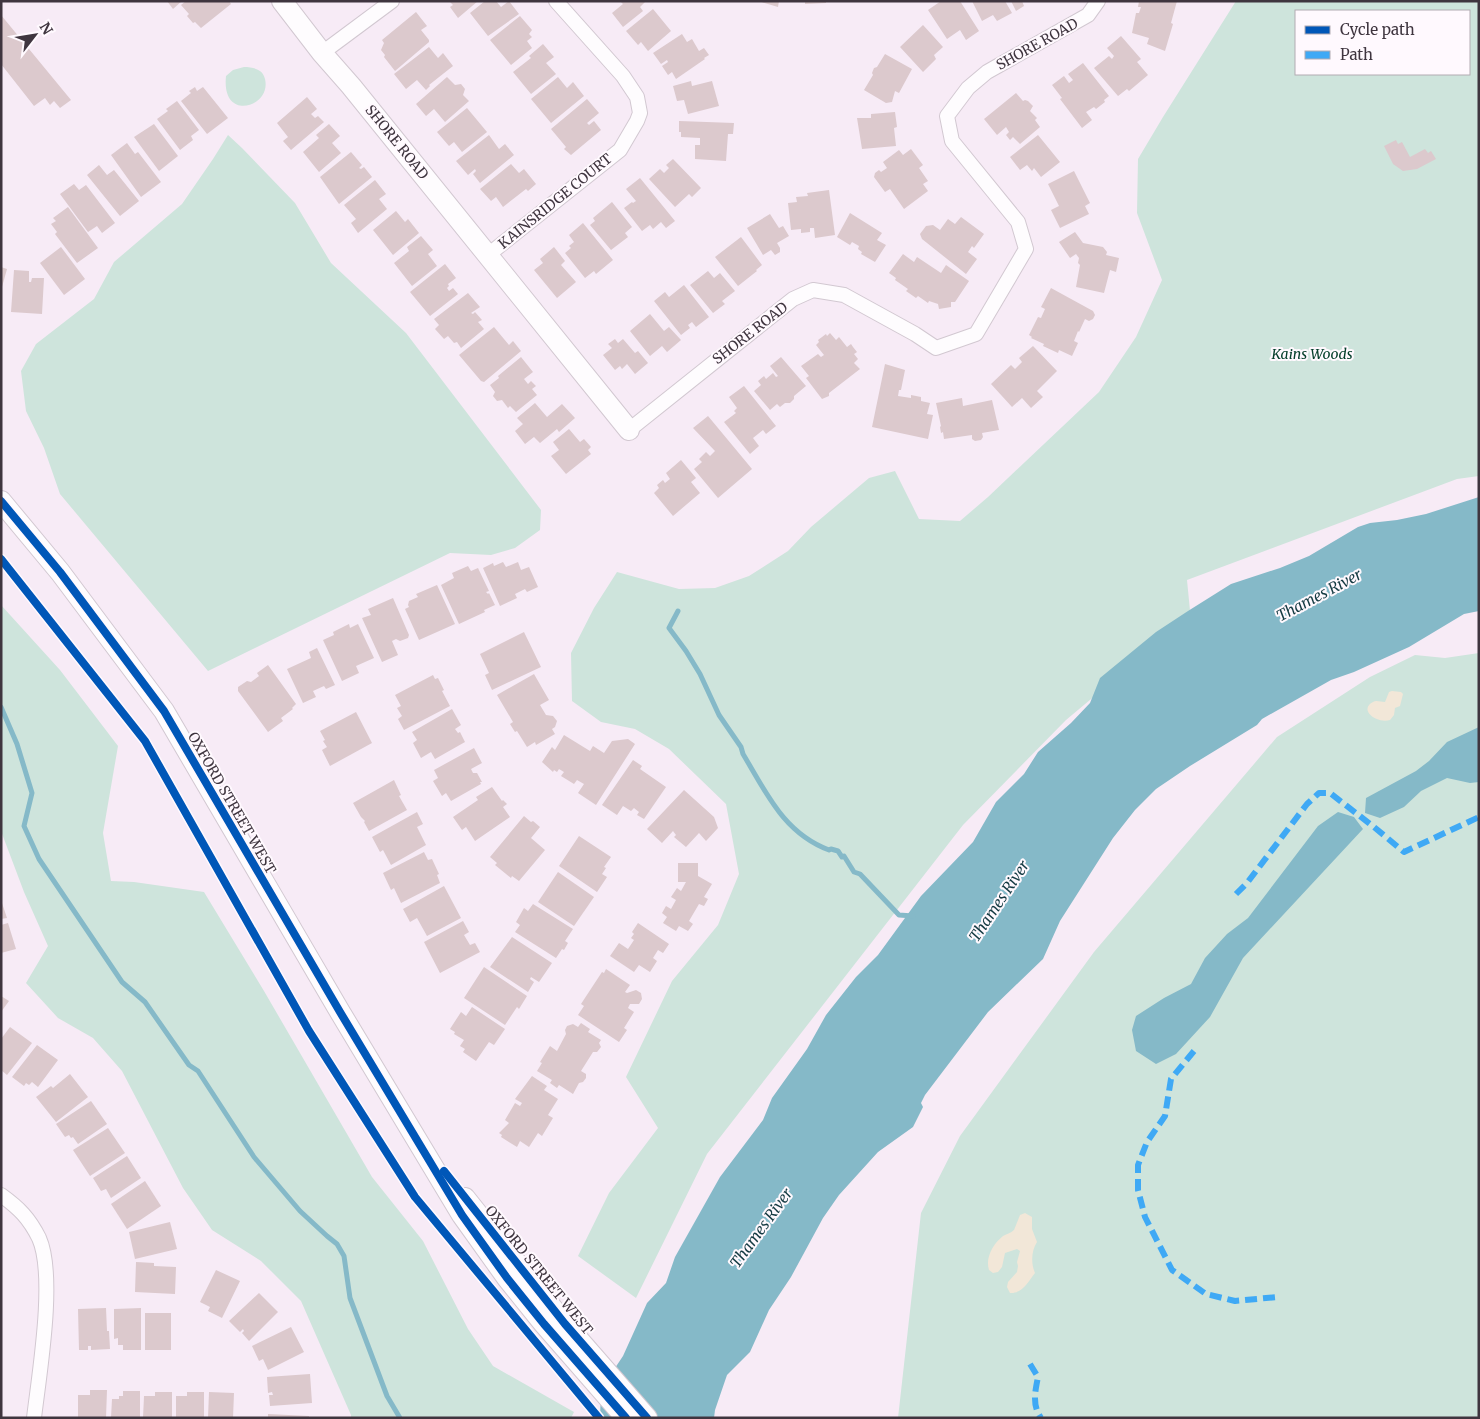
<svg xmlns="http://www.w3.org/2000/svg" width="1480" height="1419" viewBox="0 0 1480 1419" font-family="Merriweather,serif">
  <rect width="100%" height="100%" fill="#f7ebf6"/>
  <!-- green -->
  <g fill="#cee4dc" fill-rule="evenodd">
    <path d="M1236,1H1479V476L1457,479L1187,580L1191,621L1170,633L1066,720L963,825L707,1154L636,1298L578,1256L609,1193L658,1128L626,1077L672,981L718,925L739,874L726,804L669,749L635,729L601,722L572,701L571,653L594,608L617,572L679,589L715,588L749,576L788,551L811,527L869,478L895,471L919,519L960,521L988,497L1099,392L1136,337L1162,280L1137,213L1138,159L1163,117ZM1296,11H1469V74H1296Z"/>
    <path d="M244,67C253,67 263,69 265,79C272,107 221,123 226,76L233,70Z"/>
    <path d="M228,135L242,148L295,203L331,263L406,333L541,510L540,530L515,548L491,555L450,553L208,671L60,494L44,448L26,411L21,371L36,344L94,299L114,262L182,204L213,159Z"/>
    <path d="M1,605L60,670L118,746L103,833L111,881L134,882L204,892L264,991L372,1177L423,1241L468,1329L493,1366L574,1412L571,1418H351V1415L301,1301L261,1261L212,1230L183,1188L122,1071L93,1038L58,1018L26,983L48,946L24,892L1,831Z"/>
    <path d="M1479,653V1418H898L921,1213L960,1136L1094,952L1277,737L1370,677L1415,655L1445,658Z"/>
  </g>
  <!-- sand -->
  <g fill="#f2e7d8">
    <path d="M1392,691L1401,692L1403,694L1400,706L1395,708L1394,715L1390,720C1377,724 1358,710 1373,702C1376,700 1381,702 1385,702L1389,692Z"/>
    <path d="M1025,1213L1032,1217V1229L1037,1242C1031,1251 1031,1264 1035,1273C1028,1282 1022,1294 1010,1293L1007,1287L1008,1282L1017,1272L1018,1266L1017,1262L1020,1251L1017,1249L1005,1253L1002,1267L998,1272L993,1273L989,1270C985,1258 993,1244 1003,1236C1006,1234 1011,1233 1014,1230L1020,1215Z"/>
  </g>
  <!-- water -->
  <g fill="#85b9c8">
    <path d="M1479,497V611L1464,614L1409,647L1354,672L1331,680L1262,719L1257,725L1190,766L1156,789L1135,810L1113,838L1060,921L1043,959L988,1012L925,1095L921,1103L923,1107L913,1127L878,1152L839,1195L823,1218L791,1277L769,1310L750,1352L727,1375L715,1410L714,1418H600L601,1389L623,1356L647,1303L666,1283L675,1257L720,1177L763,1120L772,1098L807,1049L826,1015L856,977L878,955L921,896L973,842L996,802L1024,774L1038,752L1071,723L1090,703L1100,678L1156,632L1188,611L1231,584L1280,568L1309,556L1358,527L1370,523L1397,520L1426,514Z"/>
    <path d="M1479,727V782L1470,783L1447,778L1421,791L1404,807L1380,818L1365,813L1366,798L1416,771L1429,761L1447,742Z"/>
    <path d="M1338,812L1354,817L1363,829L1243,958L1210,1017L1176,1054L1156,1064L1136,1051L1132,1030L1136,1016L1164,998L1191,984L1205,958L1227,934L1248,918L1318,826Z"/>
  </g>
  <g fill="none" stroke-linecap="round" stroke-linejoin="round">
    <!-- stream -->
    <g stroke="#85b9c8" stroke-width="5">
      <path d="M678,611L669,628L686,651L700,674L719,715L741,747L743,754C767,794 784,833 829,850L831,849L838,851L842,857L844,856L854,872L860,874L899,915L913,916"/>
      <path d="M1,707L17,744L32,793L24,826L39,859L122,982L145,1002L189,1065L198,1071L254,1157L300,1211L327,1236L337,1244L344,1256L350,1298L387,1396L400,1418"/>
    </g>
  </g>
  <!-- building -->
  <g fill="#dcc9cd">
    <path d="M167,1H182L173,9Z"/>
    <path d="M186,1H229L231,4L201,28L195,22L193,23L187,16L189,14L181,5Z"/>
    <path d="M449,1H478L458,18L450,7L453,5Z"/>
    <path d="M485,1H496L501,7L509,1L519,14L488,36L470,13Z"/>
    <path d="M620,1H646L640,7L643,11L623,27L612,13L623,4Z"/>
    <path d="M758,1H779L778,7Z"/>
    <path d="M805,1H826V3L805,4Z"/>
    <path d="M941,1H960L979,31L966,40L960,30L947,39L928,10Z"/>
    <path d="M972,1H1005L1012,13L997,21L993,15L982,21Z"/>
    <path d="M1011,1H1022L1024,6L1016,11Z"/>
    <path d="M1139,1H1177L1171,23L1173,24L1165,51L1147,44L1149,38L1132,33L1136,13H1139L1141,7H1138Z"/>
    <path d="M653,9L671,31L648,51L641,42L638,45L626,31Z"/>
    <path d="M416,12L427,26L421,30L429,40V42L395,71L384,57L385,55L381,50L384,43L382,40Z"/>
    <path d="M1,15L71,100L60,108L54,101L50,105L45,98L34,106L1,64Z"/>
    <path d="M520,16L532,30L529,34L532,37L527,41L532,48L511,65L490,40Z"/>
    <path d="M923,25L943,47L934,55L936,59L923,72L900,47Z"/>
    <path d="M682,34L687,42L692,39L699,51L704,48L709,55L704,58L705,59L676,79L672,72L668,75L662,66L668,62L667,60L661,64L653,53Z"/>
    <path d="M1121,36L1141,59L1137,62L1148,75L1129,91L1127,89L1118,96L1094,68L1109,56L1112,59L1114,56L1107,48Z"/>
    <path d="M543,44L554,57L546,63L556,74L531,94L513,72L531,58L529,56Z"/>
    <path d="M429,47L438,58L443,53L453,66L429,85L430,86L426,90L417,80L406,89L394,74Z"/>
    <path d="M885,54L912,69L899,93L895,91L892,102L886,103L864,90L873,75L872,73L874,68L877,67Z"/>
    <path d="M1083,63L1109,96L1104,100L1105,102L1096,109L1094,107L1086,112L1092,120L1082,128L1060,99L1062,98L1052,85L1064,76L1069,83L1073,80L1068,74Z"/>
    <path d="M447,77L455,85L461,84L465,89L463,95L469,101L445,122L434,109L426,116L416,104Z"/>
    <path d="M558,77L567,88L573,82L584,96L551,123L531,99Z"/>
    <path d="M691,81L692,86L712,81L719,106L688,114L684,100L677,101L673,86Z"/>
    <path d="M195,87L197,91L203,87L228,118L207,134L181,101L191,93L189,91Z"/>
    <path d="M1016,93L1023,101L1025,100L1028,101L1033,106L1030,111L1037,118L1035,120L1040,127L1020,144L1013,137L1010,140L1006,135L1009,132L1006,127L997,135L984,119Z"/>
    <path d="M307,97L317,109L311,114L315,118L318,116L324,122L291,150L283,141L288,137L277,123Z"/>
    <path d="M587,99L599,113L587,123L589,125L594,121L601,130L571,155L564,149L566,147L551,129Z"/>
    <path d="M177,101L199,130L191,136L193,140L180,150L157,119L168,111L166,109Z"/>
    <path d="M467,108L487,132L462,152L454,142L449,146L437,132Z"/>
    <path d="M895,112L897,127L894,128L896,146L862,149L857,118H871V114Z"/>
    <path d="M679,121L734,123L733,134H728L726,161L695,159V145H700V138L681,137V132H679Z"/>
    <path d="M154,124L178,156L159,171L134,137Z"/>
    <path d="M329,124L340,136L332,143L341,153L319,172L303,152L319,138L316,135Z"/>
    <path d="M489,135L499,149L505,144L514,155L480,183L473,174L476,171L475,169L468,175L456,161Z"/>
    <path d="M1038,135L1060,162L1041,177L1034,168L1032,171L1027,165L1020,170L1010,157Z"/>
    <path d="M1396,140L1398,144L1402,142L1410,157L1425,149L1428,153L1431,151L1436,159L1417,169L1403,171L1393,164L1384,146Z"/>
    <path d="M127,143L135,154L138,152L161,182L141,197L111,155Z"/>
    <path d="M911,149L923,165L919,168L928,181L923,184L928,191L904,209L890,189L885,192L874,177L875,173L879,170L881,172L887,168L883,162L899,150L903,155Z"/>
    <path d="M351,152L362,165L359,168L361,169L364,167L372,177L339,204L320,177Z"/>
    <path d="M673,159L701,188L692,197L689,194L675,207L649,179L660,169L664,173L669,168L666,165Z"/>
    <path d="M511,164L519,173L524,169L536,184L528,191L526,189L503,207L496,197L491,201L480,189Z"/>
    <path d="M99,165L107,175L114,170L139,201L120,216L87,175Z"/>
    <path d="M1074,171L1090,203L1085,206L1089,214L1060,228L1051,210L1059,206L1048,184Z"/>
    <path d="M640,178L675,221L666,228L661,222L653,229L650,225L642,231L624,208L632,202L633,203L636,201L626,189Z"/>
    <path d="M375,180L386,194L379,199L387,209L358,233L351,223L356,219L344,205Z"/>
    <path d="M74,184L79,190L86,185L115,223L102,233L97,226L88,232L60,194Z"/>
    <path d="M829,190L835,235L815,238L814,228H810V232L801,233V229L791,230L788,203L797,202L796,197L808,196L807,193Z"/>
    <path d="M612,202L632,227L625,233L628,237L611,250L590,225L595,221L593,218Z"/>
    <path d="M68,207L98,248L77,263L55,234L57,232L51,224L56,221L53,218Z"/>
    <path d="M396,211L405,222L408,219L419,233L393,255L373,230Z"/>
    <path d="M850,213L882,233L877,240L886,245L875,262L861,254L862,252L858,249L859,246L852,242L850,245L837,237Z"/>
    <path d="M770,214L779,228L783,226L789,236L777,243L780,248V252L775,255L771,250L763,255L747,228Z"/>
    <path d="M961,217L984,234L974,248L972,246L968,252L977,259L966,274L922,239L920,234L926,226L933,225L940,230L948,219L955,224Z"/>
    <path d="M583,223L613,260L596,274L594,271L585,278L565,253L571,248L569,246L574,242L569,235Z"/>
    <path d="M1075,232L1083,243L1103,247L1107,252L1106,255L1119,258L1116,272L1110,270L1104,293L1076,287L1080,265L1078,263L1079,258L1076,254L1070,258L1059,242Z"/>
    <path d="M421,236L433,250L428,254L437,266L412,286L394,263L409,251L407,247Z"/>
    <path d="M741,237L762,265L756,270L757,271L738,286L715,257Z"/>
    <path d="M61,247L85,279L64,295L40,263Z"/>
    <path d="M554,247L565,261L561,265L576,282L557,298L534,270L543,263L540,259Z"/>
    <path d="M903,254L914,262L917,257L941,273L946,265L969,281L955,302H951V307L939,309L938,304L929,301L928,303L918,296L916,298L906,291L908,289L895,280L896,278L889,273Z"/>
    <path d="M445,264L456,278L448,284L449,286L447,288L449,291L453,288L458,294L430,316L410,292Z"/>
    <path d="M1,267L7,269L2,287H1Z"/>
    <path d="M14,270L29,271V282H31L32,278H44L42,314L11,312Z"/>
    <path d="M708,271L714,278L720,273L735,291L722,301L725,304L713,313L690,285Z"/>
    <path d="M684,285L709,317L696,327L692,322L688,325L690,328L681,335L654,301L665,292L669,297Z"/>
    <path d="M1051,288L1093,311L1095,315L1093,319L1089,321L1085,319L1079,332L1078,331L1074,341L1078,343L1072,356L1059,350L1058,353L1043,346L1044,344L1031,338L1032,337L1029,335L1038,317L1041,318L1045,309L1041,307Z"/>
    <path d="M468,293L480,307L471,313L473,314L475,312L482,320L478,322L484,329L461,348L457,342L454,343L448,336L444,339L435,329L439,325L434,319Z"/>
    <path d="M650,314L664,331L669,327L681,340L667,352L662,346L650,356L630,331Z"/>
    <path d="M494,327L509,345L513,341L521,351L484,382L481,381L459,355Z"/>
    <path d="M830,333L836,340L839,337L847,347L851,344L853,347L857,352L854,354L858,359L854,363L860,369L829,393V396L822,399L806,378L809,376L801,366L818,354L821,357L824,355L816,345L819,342L818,340L826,334L827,336Z"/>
    <path d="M615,339L618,343L623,339L635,353L638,351L648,363L635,374L627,364L622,369L620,366L615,370L603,355L612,348L608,344Z"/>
    <path d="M1033,346L1057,371L1037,391L1043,397L1031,408L1022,398L1012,407L991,384L1011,365L1015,369L1022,362L1019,358Z"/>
    <path d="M521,357L533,372L524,379L528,384L531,381L536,386L532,389L537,395L516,412L510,406L508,408L502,400L497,401L493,396L495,392L490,385L499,378L498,376Z"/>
    <path d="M781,357L806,386L794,396V399L790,403H785L780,407L777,404L770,410L754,391L761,385L758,381L764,376L766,379L773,373L776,377L778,376L770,366Z"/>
    <path d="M885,364L905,370L901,390H899L898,396L911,398V395L921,397V401L930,403L927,414L933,415L928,439L872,427Z"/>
    <path d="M744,386L776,426L766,434L763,430L753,438L759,446L750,454L724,422L736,413L734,411L737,408L729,397Z"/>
    <path d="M962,398L963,406L992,400L999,430L982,433L983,437L981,440L975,441L972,439V435L944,439L943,432L941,433L940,427L941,426L936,403Z"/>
    <path d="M535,403L547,417L562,404L575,418L559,432L557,429L540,443L534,437L525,444L515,431L523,424L517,418Z"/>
    <path d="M708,416L752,469L718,498L694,469L702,462L699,459L706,452L710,456L715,451L693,428Z"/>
    <path d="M569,429L580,442L584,439L591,447L588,450L591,454L566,474L551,456L559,450L553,442Z"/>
    <path d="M681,460L696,478L691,482L700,493L673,516L654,493L659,488L657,485L663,480L665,483L670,479L666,473Z"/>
    <path d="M503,562L506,567L518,562L521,570L529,567L538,587L527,592L525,589L515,594L517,598L500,606L483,568L493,563L494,566Z"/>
    <path d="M468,566L471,571L478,568L489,591L486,592L488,594L489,593L495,605L484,610L485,612L459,624L441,585L454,578L452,573Z"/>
    <path d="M437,585L455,624L419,640L405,609L409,607L408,605L409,601L418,597L416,594Z"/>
    <path d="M393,598L409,635L408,638L400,641L396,639L392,641L398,655L382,662L362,618L371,615L368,609Z"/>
    <path d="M349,624L350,628L358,624L374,658L356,666L359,673L342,681L323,640L334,635L333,632Z"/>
    <path d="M524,632L541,667L492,690L485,675L489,673L480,654Z"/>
    <path d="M317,648L335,685L326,689L324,686L313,691L316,697L303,703L287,669L311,658L309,652Z"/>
    <path d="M268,665L296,704L292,708L293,709L281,718L283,721L268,732L238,691V687L247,681L251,682L259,676L257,673Z"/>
    <path d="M534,674L549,700L540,705L546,715L553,716L557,721L555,727L552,729L555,734L536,745L535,742L527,747L517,731L515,732L510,724L513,722L497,695Z"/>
    <path d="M433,675L435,679L438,678L444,690L442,691L450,706L404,730L398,719L402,716L397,708L401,706L395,695Z"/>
    <path d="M452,709L461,725L455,729L458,733L460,732L465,742L435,759L431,752L421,758L413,743L417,740L412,732Z"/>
    <path d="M356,712L372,743L330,766L322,750L327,747L323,741L325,740L320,731Z"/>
    <path d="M564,735L590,751L593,746L604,753L612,741L628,739L635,744L596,805L578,793L584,784L577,780L574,784L561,776L564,772L559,769L557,772L554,770L553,772L542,762L552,747L555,750Z"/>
    <path d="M474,748L482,763L471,769L473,773H477L482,782H480L481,784L451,801L446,793L442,796L433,781L438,778L434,770Z"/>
    <path d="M633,760L642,766L640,769L666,787L644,819L637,815L639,812L634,808L631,811L623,806L617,815L602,805Z"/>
    <path d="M394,780L401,795L399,796L407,810L369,831L364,822L365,821L361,817L353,803Z"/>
    <path d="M492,787L502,801L503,800L507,804L503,807L510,817L475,841L466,827L462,830L453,817L478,800L476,797Z"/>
    <path d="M684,790L714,817L718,828L706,841L699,833L686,847L674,837L676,835L673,831L662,843L647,829Z"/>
    <path d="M417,812L423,824L417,827L426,845L391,865L383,850L380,852L372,837Z"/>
    <path d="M524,816L531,822L533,821L540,827L531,838L545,850L519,881L512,876L511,878L495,865L497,863L490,857Z"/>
    <path d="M579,836L611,857L604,867L606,868L602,874L607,877L597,892L559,866Z"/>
    <path d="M424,852L428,860L432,859L439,874L437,875L440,883L401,903L394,888L391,890L383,873Z"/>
    <path d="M678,863H698V876L712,884L704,897L708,899L704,906L699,904L689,921L693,924L688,931L679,926L676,931L663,923L667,917L662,913L666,906L671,909L676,900L671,897L677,888L681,891L686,882H678Z"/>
    <path d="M558,872L594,897L574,926L538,902Z"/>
    <path d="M444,886L461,918L427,936L417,918L410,922L403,909Z"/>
    <path d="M1,900L7,918L1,919Z"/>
    <path d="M533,904L573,929L565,941L568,943L564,950L562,949L556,958L515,932L520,925L516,922L524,908L528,911Z"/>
    <path d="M463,921L469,932L464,935L470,945L475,943L480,952L440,973L424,942Z"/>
    <path d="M8,923L16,949L1,953V925Z"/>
    <path d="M638,923L669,944L663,953L658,950L653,958L657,961L650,972L639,965L634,972L610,956L619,943L628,949L634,940L631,938L634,934L632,932Z"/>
    <path d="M512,937L552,963L539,982L531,977L530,979L534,982L528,992L490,967Z"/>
    <path d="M484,967L527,996L519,1009L517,1007L505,1025L464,998Z"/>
    <path d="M606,969L630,985L625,992L627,993L636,990L641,993L642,999L639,1004H630L628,1008L634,1012L624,1028L627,1030L619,1042L578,1015L584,1006L581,1004L602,972L604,973Z"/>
    <path d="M1,996L9,1001L1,1012Z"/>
    <path d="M472,1007L505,1029L494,1045L489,1042L476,1061L463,1052L465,1049L460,1046L464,1040L454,1034L455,1032L450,1029L461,1012L466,1016Z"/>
    <path d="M581,1023L590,1029L588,1032L601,1040L599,1043L601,1047L597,1052H593L581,1071L586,1074V1078L583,1082L579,1083L573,1094L559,1085L557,1088L550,1083L552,1080L537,1071L542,1063L540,1062L550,1046L557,1051L566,1034L565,1030L567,1026L573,1024L578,1027Z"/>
    <path d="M10,1027L32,1043L7,1075L1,1070V1039Z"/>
    <path d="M37,1045L58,1060L38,1087L32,1082L29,1085L26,1083L24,1086L12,1077Z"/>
    <path d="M70,1074L88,1097L56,1122L36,1097L51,1086L53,1088Z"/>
    <path d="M532,1076L547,1086L544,1090L558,1099L548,1115L553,1118L542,1136L538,1133L529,1147L520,1141L517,1147L501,1137L502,1135L499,1133L509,1123L505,1120L515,1103L520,1106L522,1103L515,1099Z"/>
    <path d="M91,1101L107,1124L78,1144L73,1137L71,1138L69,1135L65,1137L56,1124Z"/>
    <path d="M108,1128L125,1153L90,1176L73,1150Z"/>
    <path d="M127,1156L141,1178L111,1198L106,1189L101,1191L93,1178Z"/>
    <path d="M145,1181L161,1206L127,1229L111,1204Z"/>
    <path d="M170,1222L177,1249L135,1259L129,1232Z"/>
    <path d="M136,1262L154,1263V1266L176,1267L175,1294L135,1292Z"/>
    <path d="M216,1270L240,1281L222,1318L208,1311L210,1307L200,1302Z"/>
    <path d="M259,1293L278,1312L249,1341L242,1333L244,1331L243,1329L240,1332L229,1321Z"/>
    <path d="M106,1308L107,1331H109L110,1349L91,1350V1346H88V1350H79L78,1309Z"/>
    <path d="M141,1308V1350H123V1345H118V1338L114,1339V1309Z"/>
    <rect x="145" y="1313" width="26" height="37"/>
    <path d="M291,1327L304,1352L268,1370L263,1359L259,1361L252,1346Z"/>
    <path d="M310,1374L312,1403L270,1406L269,1395H273L272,1392L268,1393L267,1377Z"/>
    <path d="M90,1390H107L106,1418H78V1395H90Z"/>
    <path d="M123,1391H140V1418H111L112,1399H119V1396H123Z"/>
    <path d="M155,1392H172V1418H143L144,1396H155Z"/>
    <path d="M187,1392H204V1418H176V1396H187Z"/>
    <path d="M209,1392L234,1393L233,1418H208Z"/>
    <path d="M268,1414L309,1416V1418H268Z"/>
  </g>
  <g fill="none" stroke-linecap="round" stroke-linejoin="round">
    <!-- street casing -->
    <g stroke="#d2c8d1" stroke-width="16">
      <g id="street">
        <path d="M322,53L392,1"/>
        <path d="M488,255L620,150L637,121L640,113L637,97L623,76L556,1"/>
        <path d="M629,430L793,299L813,290L844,295L915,334L936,348L976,334L1026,249L1018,222L952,141L947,116L968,88L987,72L1088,15L1098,1"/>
        <path d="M1,1195C19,1208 29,1218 39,1238C56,1276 39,1375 34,1418"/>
      </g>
    </g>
    <!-- secondary casing -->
    <g stroke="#d2c8d1" stroke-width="22">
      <g id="secondary">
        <path d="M282,1L322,53L351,86L629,430"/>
        <path d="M1,501L60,572L164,711L340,1012L462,1215L507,1278L544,1324L626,1418"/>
        <path d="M465,1198L565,1324L647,1418"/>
      </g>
    </g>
    <!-- street -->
    <use href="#street" stroke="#fefcfe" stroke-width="14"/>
    <!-- secondary -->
    <use href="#secondary" stroke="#fefcfe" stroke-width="20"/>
    <!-- quiet -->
    <g stroke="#3fa9f5" stroke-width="6" stroke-dasharray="12 6" stroke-linecap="butt">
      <path d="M1236,894L1247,883L1307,804L1319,793H1330L1374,827L1404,852L1479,817"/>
      <path d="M1194,1051L1171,1079L1165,1116L1147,1142L1138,1165V1190L1145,1217L1172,1270L1206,1294L1235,1301L1277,1297"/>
      <path d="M1030,1364L1038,1377C1035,1392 1032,1405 1041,1418"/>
    </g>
    <!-- cycleway casing -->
    <g stroke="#fff9fe" stroke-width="11">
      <g id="cycleway">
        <path d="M1,501L60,572L164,711L340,1012L462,1215L507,1278L544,1324L626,1418"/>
        <path d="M1,559L145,741L309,1031L415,1197L599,1418"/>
        <path d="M444,1171L565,1324L647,1418"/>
      </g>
    </g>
    <!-- cycleway -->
    <use href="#cycleway" stroke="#0057b8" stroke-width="8"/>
  </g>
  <g text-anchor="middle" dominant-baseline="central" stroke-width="4" stroke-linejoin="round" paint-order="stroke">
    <!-- street labels -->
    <g font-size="14" fill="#3f353f" stroke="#fff9fe">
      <text transform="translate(1037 44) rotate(-29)">SHORE ROAD</text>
      <text transform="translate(397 142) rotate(51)">SHORE ROAD</text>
      <text transform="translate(555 201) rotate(-39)">KAINSRIDGE COURT</text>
      <text transform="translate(750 333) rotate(-38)">SHORE ROAD</text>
      <text transform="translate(232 803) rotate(60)">OXFORD STREET WEST</text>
      <text transform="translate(539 1270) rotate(51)">OXFORD STREET WEST</text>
    </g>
    <!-- park labels -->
    <g font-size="14" font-style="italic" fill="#06402c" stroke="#fff9fe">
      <text x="1312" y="354">Kains Woods</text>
    </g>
    <!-- water labels -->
    <g font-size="15" font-style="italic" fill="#143a42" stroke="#fff9fe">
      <text transform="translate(1319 595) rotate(-28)">Thames River</text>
      <text transform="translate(999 901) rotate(-56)">Thames River</text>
      <text transform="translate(761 1228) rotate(-54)">Thames River</text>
    </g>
  </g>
  <!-- border -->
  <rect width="1480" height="1419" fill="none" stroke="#3f353f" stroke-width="5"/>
  <!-- legend -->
  <rect x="1295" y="10" width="175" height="65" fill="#fff9fe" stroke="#b2abb2"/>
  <rect x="1305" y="26" width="25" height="8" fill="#0057b8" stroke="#b2abb2"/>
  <text x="1340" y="35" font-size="15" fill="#3f353f">Cycle path</text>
  <rect x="1305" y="51" width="25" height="8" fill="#3fa9f5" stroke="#b2abb2"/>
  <text x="1340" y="60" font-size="15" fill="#3f353f">Path</text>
  <!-- north arrow -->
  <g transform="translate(35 35) rotate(59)" stroke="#fff9fe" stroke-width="4" paint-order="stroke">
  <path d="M0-4L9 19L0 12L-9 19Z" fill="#3f353f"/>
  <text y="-8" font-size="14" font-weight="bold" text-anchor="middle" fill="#3f353f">N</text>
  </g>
</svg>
